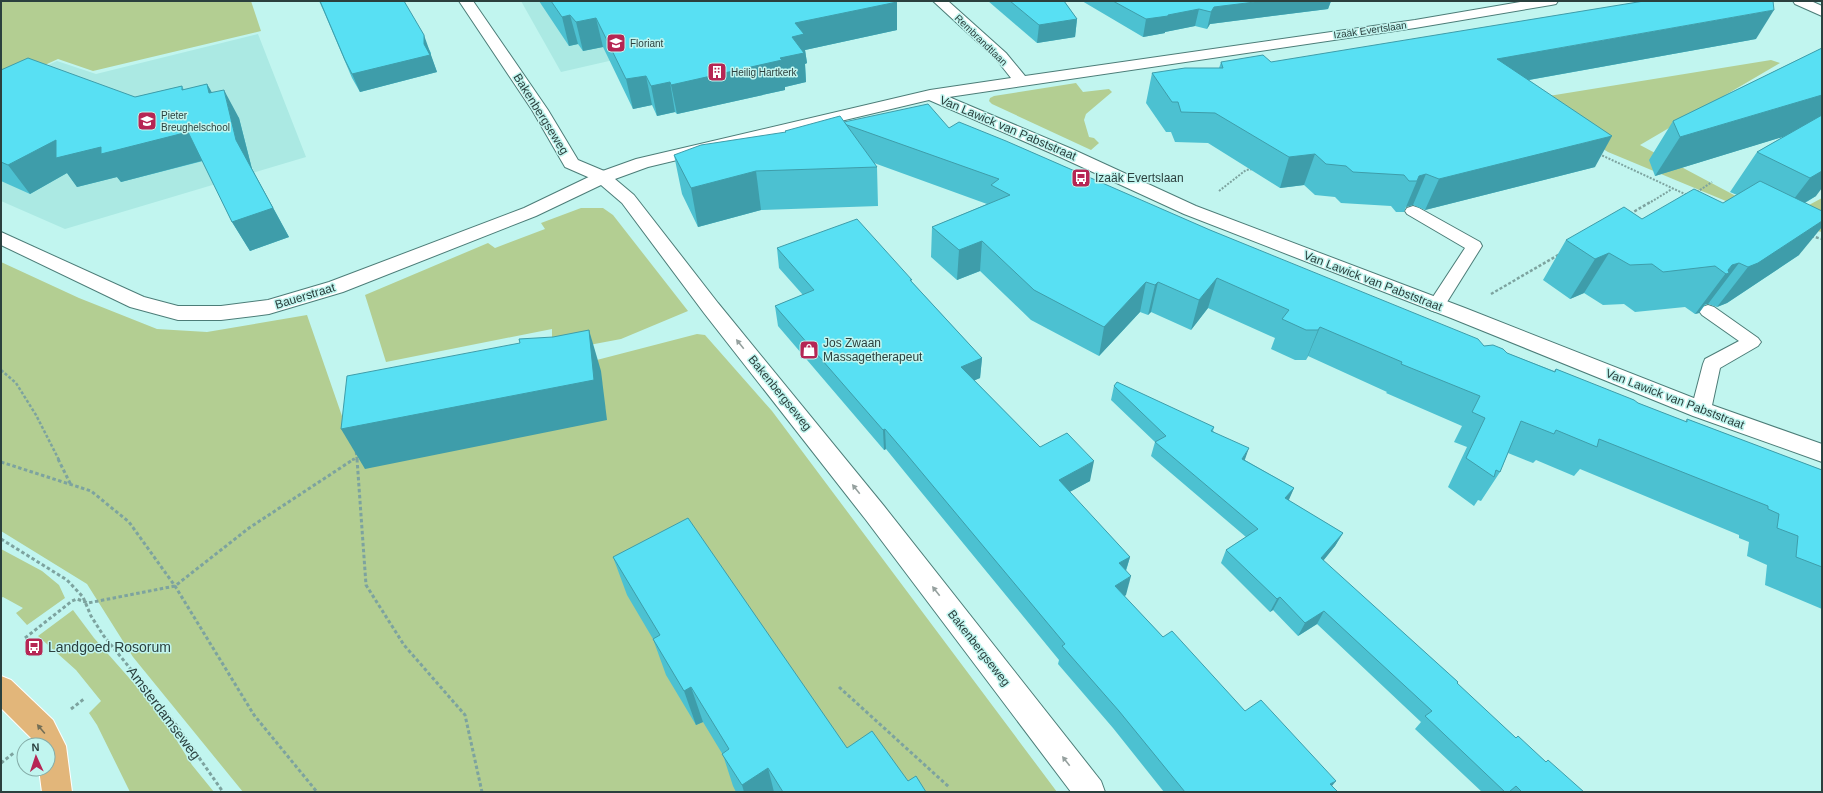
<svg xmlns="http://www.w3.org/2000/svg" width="1823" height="793" viewBox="0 0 1823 793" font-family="Helvetica,sans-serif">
  <rect width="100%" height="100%" fill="#c1f5ef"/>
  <!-- built -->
  <g fill="#abe9e3">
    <path d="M521,1H798L814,14L561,72Z"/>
    <path d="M258,34L306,157L65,229L1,201V86L57,61L96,74Z"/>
  </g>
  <!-- green -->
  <g fill="#b3ce92">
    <path d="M1,1H251L261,31L93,71L58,59L1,85Z"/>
    <path d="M1771,60L1780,63L1640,145L1781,220L1822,198V232L1781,224L1608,152L1524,100Z"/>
    <path d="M1076,83L1083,92L1109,89L1112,92L1086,114L1084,120L1089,137L1094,138L1099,143L1091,150L992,104L989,101L990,98L994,96Z"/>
    <path d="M581,208H603L613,215L688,311L621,339L552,352V329L386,362L365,295L488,243L495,248L545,229L541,223Z"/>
    <path d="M1,262L79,298L157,329L207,332L307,315L343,419L589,362L697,334L705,335L772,411L1057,792H243L133,657L87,584L1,531Z"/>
    <path d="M1,549L42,571L59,585L65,598L27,625L16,613L23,608L3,597L1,598Z"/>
    <path d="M73,610L94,638L159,712L192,765L214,792H130L97,725L89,713L101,701L76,670L38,636Z"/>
  </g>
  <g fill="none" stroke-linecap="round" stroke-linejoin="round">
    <!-- service casing -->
    <g stroke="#4c7d78" stroke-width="2">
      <g id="service">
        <path d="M1413,206L1419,208L1480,242L1482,246L1442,310L1436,312L1430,310L1427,306L1465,248L1407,214L1405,211L1407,208Z"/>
        <path d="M1708,305L1714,307L1758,338L1761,342L1758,346L1720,368L1711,410L1708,415L1701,417L1694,415L1691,410L1703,364L1705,359L1739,341L1702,315L1699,311L1702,307Z"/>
      </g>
    </g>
    <!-- minor casing -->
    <g stroke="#4c7d78" stroke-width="2">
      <g id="minor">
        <path d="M933,1H948L1006,53L1025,76L1415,20L1526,1H1558L1556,4L1551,5L1415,28L949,97L1072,149L1196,206L1465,308L1709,404L1822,444V462L1693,416L1451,318L1184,214L1060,157L929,100L648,167L615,179L634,195L718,303L884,506L1101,781L1105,792H1071L866,520L704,313L622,203L601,185L536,216L343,292L269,314L221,320H178L130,307L1,245V232L144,297L178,306H221L268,300L329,282L524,208L597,173L636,159L930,90L1011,78L996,59Z"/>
        <path d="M1793,1H1811L1822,6V16L1795,4Z"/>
      </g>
    </g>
    <!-- tertiary casing -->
    <g stroke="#4c7d78" stroke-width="2">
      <path id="tertiary" d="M459,1H473L548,110L578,160L609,173L612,177L609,181L603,182L597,181L565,167L532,110Z"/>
    </g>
    <!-- primary casing -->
    <g stroke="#fff" stroke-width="2">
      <path id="primary" d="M1,676L11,680L53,720L66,746L72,792H42L39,769H48V745H35L33,740L1,708Z"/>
    </g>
    <!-- path-far2 -->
    <g stroke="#7da39f" stroke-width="2" stroke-dasharray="2 1.5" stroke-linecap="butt">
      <path d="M1599,154L1687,195"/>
      <path d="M1219,191L1246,170L1253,169"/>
      <path d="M1697,192L1712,182"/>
      <path d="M1651,202L1672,189"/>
    </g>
    <!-- path-far1 -->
    <g stroke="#7da39f" stroke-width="2.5" stroke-dasharray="3 2" stroke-linecap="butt">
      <path d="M1630,214L1652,201"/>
      <path d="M1811,236L1822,239"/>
      <path d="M1491,294L1560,254"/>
      <path d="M1,370L16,383L36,415L59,460"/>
      <path d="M356,452L357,460"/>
      <path d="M352,460L356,458"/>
    </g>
    <!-- path -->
    <g stroke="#7da39f" stroke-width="3" stroke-dasharray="3.5 2.5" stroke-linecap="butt">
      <path d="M58,459L71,485"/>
      <path d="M357,459L366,585L404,645L465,715L482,792"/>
      <path d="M1,462L91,491L129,522L175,586L254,715L317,792"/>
      <path d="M1,539L67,580L83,597L91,616L103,635L177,726L223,792"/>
      <path d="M25,638L72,601L77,599L88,603L175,586L249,528L354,459"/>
      <path d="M839,687L949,787"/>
      <path d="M71,709L84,699"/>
      <path d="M1,763L15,752"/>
    </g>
    <!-- service -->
    <use href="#service" fill="#fff" fill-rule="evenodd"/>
    <!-- minor -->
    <use href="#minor" fill="#fff" fill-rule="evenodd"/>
    <!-- tertiary -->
    <use href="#tertiary" fill="#fff" fill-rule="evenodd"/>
    <!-- primary -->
    <use href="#primary" fill="#e2b67a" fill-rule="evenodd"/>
  </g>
  <!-- wall -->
  <g fill="#4cc1d1">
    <path d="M319,1H404L431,53V56L437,72L360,92L352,78L324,12Z"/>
    <path d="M539,1H896L897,30L805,50L807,63L805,64L806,82L785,87V90L677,114L675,112L657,116L652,105L633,109L603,47L583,51L578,44L569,46Z"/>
    <path d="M988,1H1064L1077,19L1075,37L1037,43Z"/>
    <path d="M1082,1H1331L1328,9L1210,24L1207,29L1195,26L1165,32V33L1143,37Z"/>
    <path d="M1756,39L1529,80L1595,167L1425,210L1413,205L1406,207L1404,212H1396L1391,206L1341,203L1335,197L1315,195L1304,185L1280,188L1208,143L1175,142L1171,132H1166L1146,103L1152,73L1219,68L1221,62H1271Z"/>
    <path d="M1822,48L1816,196L1805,203L1799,255L1727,303L1717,307L1708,304L1705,305L1699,313L1695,314L1685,307L1635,312L1624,304L1603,305L1584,293L1570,299L1543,280L1566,240L1642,219L1723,203L1737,195L1730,192L1757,152L1785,136L1655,176L1649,160L1673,121Z"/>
    <path d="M1,70L135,97L182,86L184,90L207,84L212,93L239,118L252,169L289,237L250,251L232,222L203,161L121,182L117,177L77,187L67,173L30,194L1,181Z"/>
    <path d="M844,122L949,128L1210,230L1484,346L1507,353L1554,371L1556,369L1638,403L1685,422L1687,419L1822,470V609L1765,585L1767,565L1747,556L1749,542L1739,538V535L1580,469L1574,476L1536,460L1533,463L1508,453L1500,472L1481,501L1478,500L1474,506L1448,487L1467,447L1454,442L1462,426L1386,393L1387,392L1308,356L1306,360H1295L1271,349L1275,338L1208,308L1191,330L1151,312L1148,315L1140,312L1099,356L1031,320L980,271L957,280L931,257L932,227L987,204L874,163L877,167L878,206L761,210L698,227L682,194L674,155L785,133V131Z"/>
    <path d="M777,248L912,282L982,358L980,378L974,380L1040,447L1090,481L1069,492L1130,557L1126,571V595L1124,596L1163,637L1245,711L1332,786L1338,792H1164L1113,728L1058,664L1059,660L908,476L886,449L884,450L778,326L775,306L803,295L779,268Z"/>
    <path d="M1114,386L1214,427L1213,431L1245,460L1294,488L1288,500L1343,533L1335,546L1323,561L1458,682L1457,684L1516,738L1584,792H1482L1415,729L1421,722L1317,624L1298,636L1273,610L1270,612L1221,563L1226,550L1246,537L1151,456L1155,442L1111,400Z"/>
    <path d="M613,557L847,748L908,781L926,792H736L733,786L723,755L703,722L696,725L666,675L653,639L627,595Z"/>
  </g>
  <!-- shaded-wall -->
  <g fill="#3e9daa">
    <path d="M1263,1H1331L1328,9L1210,24L1207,29L1211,12L1214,7Z"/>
    <path d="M897,2V30L805,50L807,63L805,64L806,82L785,87V90L677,114L671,85L780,58L792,37L795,23Z"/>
    <path d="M1199,9L1195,26L1165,32V33L1143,37L1146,19Z"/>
    <path d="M1774,10L1756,39L1484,88L1497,59Z"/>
    <path d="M570,15L578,44L569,46L562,17Z"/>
    <path d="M596,18L603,47L583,51L576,22Z"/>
    <path d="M1077,19L1075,37L1037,43L1039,25Z"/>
    <path d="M424,35L437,72L360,92L352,74L424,44Z"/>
    <path d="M646,76L652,105L633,109L626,79Z"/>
    <path d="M670,82L675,112L657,116L651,86Z"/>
    <path d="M207,84L223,112L209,93Z"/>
    <path d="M224,90L239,118L252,169L289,237L250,251L232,222L236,140Z"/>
    <path d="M1822,95V125L1655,176L1680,137Z"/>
    <path d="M188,132L205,160L121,182L117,177L77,187L67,173L30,194L8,165L56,140Z"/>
    <path d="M1612,136L1595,167L1425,210L1439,179Z"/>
    <path d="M1315,154L1304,185L1280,188L1289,157Z"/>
    <path d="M1822,158V188L1816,196L1780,217L1810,178Z"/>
    <path d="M756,171L761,210L698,227L691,188Z"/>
    <path d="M1426,174L1413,205L1406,207L1419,176Z"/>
    <path d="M1822,221V227L1799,255L1727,303L1717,307L1748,267Z"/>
    <path d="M982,241L980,271L957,280L959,250Z"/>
    <path d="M1609,253L1584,293L1570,299L1595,259Z"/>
    <path d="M1739,263L1708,304H1705L1699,313L1695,314L1732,265Z"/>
    <path d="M1217,278L1208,308L1191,330L1199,300Z"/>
    <path d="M1146,282L1140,312L1099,356L1104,327Z"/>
    <path d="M1158,282L1151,312L1148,315L1155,285Z"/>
    <path d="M1320,327L1308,356L1306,360L1318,330Z"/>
    <path d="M589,330L601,371L607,420L365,469L341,429Z"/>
    <path d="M982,358L980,378L960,387L961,367Z"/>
    <path d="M885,429L886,449L884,450L883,430Z"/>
    <path d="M1249,448L1244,462L1242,459Z"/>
    <path d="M1094,461L1090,481L1055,500L1059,480Z"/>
    <path d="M1294,488L1288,502L1285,498Z"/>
    <path d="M1343,533L1335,546L1314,572L1321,558Z"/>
    <path d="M1130,557L1124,576L1119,563Z"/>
    <path d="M1131,576L1126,595L1110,605L1115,586Z"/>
    <path d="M1280,597L1273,610L1270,612L1277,599Z"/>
    <path d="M1324,611L1317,624L1298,636L1305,623Z"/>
    <path d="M691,687L703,722L696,725L684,691Z"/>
    <path d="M768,768L774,792H744L742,785Z"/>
    <path d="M1336,781L1327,792L1330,784Z"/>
  </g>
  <!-- building -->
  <g fill="#58e0f3" stroke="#3e9daa">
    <path d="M320,1H404L424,35V44L430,55L352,74L345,60Z"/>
    <path d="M551,1H896L897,2L795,23L804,34L792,37L804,53L780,58L782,60L671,85L670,82L651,86L646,76L626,79L596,18L576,22L570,15L562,17Z"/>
    <path d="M1010,1H1064L1077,19L1039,25Z"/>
    <path d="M1113,1H1263L1214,7L1211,12L1199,9L1168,15V16L1146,19Z"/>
    <path d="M1644,1H1773L1774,10L1497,59L1612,136L1443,178L1439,179L1426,174L1419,176L1417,181H1409L1404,175L1353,172L1346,166L1326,164L1315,154L1289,157L1215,113L1181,112L1178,102H1172L1152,73L1185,68H1223L1221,62L1263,55L1271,62Z"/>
    <path d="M1822,48V95L1680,137L1673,121Z"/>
    <path d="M28,58L135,97L182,86V90L207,84L209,93L224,90L236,140L273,208L232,222L188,132L101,154V147L56,158V140L8,165L1,162V70Z"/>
    <path d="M928,104L949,128L959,122L1006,141L1210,230L1478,339L1484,346L1493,345L1503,349L1507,353L1555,372L1556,369L1634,400L1638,403L1687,422V419L1822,470V567L1796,557L1798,536L1777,528L1779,514L1768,509V506L1599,439L1597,447L1556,430L1554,434L1521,421L1500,472L1496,470L1494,477L1466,458L1485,418L1472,412L1480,396L1401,364L1402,362L1320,327L1318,330H1306L1282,319L1289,310L1217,278L1199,300L1158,282L1155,285L1146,282L1104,327L1034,290L982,241L959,250L932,227L1010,195L991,185L999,179L847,125L844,122Z"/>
    <path d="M1822,115V171L1810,178L1757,152Z"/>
    <path d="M840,116L877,167L756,171L691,188L674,155L701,145L786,132L785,131Z"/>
    <path d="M1760,181L1822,211V221L1758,263L1748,267L1739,263L1732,265L1728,270L1729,273L1726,274L1715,266L1663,272L1652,264L1630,265L1609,253L1595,259L1566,240L1624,207L1642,219L1694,189L1723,203Z"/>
    <path d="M857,219L912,280H910L982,358L961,367L1040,447L1067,433L1094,461L1059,480L1130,557L1119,563L1131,576L1115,586L1163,637L1172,631L1245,711L1261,700L1336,781L1330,784L1338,792H1185L1119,711L1062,646L1065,644L908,456L885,429L883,430L775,306L814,290L777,248Z"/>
    <path d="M589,330L594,380L341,429L347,376L520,343L519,339L553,337Z"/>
    <path d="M1117,382L1214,427L1211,431L1249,448L1242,459L1294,488L1285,498L1343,533L1321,558L1458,682L1457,683L1516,738L1518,736L1546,762L1548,760L1584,792H1522L1516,786L1509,792H1505L1425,716L1432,711L1324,611L1305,623L1280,597L1277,599L1226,550L1258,529L1155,442L1166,436L1114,386Z"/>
    <path d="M688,518L847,748L872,731L908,781L916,776L926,792H783L768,768L742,785L722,754L729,749L691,687L684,691L653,639L660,635L613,557Z"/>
  </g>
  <!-- one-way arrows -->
  <defs><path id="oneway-solid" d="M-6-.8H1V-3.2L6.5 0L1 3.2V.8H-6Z"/></defs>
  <g fill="#95a09e">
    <use href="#oneway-solid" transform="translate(740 344) rotate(-129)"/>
    <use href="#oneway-solid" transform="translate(856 489) rotate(-129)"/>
    <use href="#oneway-solid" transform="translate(936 591) rotate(-128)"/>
    <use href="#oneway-solid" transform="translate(1066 761) rotate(-128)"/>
  </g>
  <use fill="#746f56" href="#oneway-solid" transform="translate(41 729) rotate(-130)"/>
  <!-- icons -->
  <defs>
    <g id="school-square" transform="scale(1)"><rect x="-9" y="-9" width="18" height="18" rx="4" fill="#b62654" stroke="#c1f5ef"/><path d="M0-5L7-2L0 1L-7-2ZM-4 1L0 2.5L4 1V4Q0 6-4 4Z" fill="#fff"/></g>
    <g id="building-square" transform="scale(1)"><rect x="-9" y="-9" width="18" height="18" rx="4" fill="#b62654" stroke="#c1f5ef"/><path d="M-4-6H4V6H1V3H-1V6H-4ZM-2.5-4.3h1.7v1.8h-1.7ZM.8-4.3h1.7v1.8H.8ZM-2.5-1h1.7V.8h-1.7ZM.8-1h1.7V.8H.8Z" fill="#fff"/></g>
    <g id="bus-square" transform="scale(1)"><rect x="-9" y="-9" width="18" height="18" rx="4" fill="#b62654" stroke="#c1f5ef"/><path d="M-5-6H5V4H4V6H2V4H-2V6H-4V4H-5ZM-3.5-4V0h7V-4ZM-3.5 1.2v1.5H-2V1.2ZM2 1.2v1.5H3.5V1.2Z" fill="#fff"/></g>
    <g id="shop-square" transform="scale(1)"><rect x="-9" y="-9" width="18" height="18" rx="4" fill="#b62654" stroke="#c1f5ef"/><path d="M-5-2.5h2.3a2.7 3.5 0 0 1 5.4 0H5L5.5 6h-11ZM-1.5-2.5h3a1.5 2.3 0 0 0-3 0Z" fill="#fff"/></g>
  </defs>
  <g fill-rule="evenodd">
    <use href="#school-square" x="616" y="43"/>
    <use href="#building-square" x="717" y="72"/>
    <use href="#school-square" x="147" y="121"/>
    <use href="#bus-square" x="1081" y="178"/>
    <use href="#shop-square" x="809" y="350"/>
    <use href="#bus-square" x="34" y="647"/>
  </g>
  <g text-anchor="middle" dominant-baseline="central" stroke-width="3" stroke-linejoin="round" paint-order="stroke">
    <!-- far-street labels -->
    <g font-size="10" fill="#2b403e" stroke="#c1f5ef">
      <text transform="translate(1370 30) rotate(-8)">Izaäk Evertslaan</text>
      <text transform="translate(981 40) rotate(44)">Rembrandtlaan</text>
    </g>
    <!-- far-poi labels -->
    <g font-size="10" fill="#2b403e" stroke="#c1f5ef" text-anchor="start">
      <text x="630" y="43">Floriant</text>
      <text x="731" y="72">Heilig Hartkerk</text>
      <text x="161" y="115">Pieter<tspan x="161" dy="12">Breughelschool</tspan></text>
    </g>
    <!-- street labels -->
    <g font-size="12" fill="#2b403e" stroke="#c1f5ef">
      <text transform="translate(541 114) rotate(58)">Bakenbergseweg</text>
      <text transform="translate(1008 128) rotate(23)">Van Lawick van Pabststraat</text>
      <text transform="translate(1373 281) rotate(21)">Van Lawick van Pabststraat</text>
      <text transform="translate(305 296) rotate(-17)">Bauerstraat</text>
      <text transform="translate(780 393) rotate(51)">Bakenbergseweg</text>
      <text transform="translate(1675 399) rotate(21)">Van Lawick van Pabststraat</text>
      <text transform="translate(979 648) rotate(52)">Bakenbergseweg</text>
    </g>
    <!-- poi labels -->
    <g font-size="12" fill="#2b403e" stroke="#c1f5ef" text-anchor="start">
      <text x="1095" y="178">Izaäk Evertslaan</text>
      <text x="823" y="343">Jos Zwaan<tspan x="823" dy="14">Massagetherapeut</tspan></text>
    </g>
    <!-- near-poi labels -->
    <g font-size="14" fill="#2b403e" stroke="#c1f5ef" text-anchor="start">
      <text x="48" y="647">Landgoed Rosorum</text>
    </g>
    <!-- near-street labels -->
    <g font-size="14" fill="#2b403e" stroke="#c1f5ef">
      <text transform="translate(164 713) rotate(53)">Amsterdamseweg</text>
    </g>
  </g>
  <!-- border -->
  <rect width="1823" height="793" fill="none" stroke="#2b403e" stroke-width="4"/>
  <!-- north arrow -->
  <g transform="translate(36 757) rotate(357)"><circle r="19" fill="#c1f5ef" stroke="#85ada8"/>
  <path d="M0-3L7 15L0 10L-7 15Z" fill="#b62654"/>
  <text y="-6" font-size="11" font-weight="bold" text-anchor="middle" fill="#2b403e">N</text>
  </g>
</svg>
